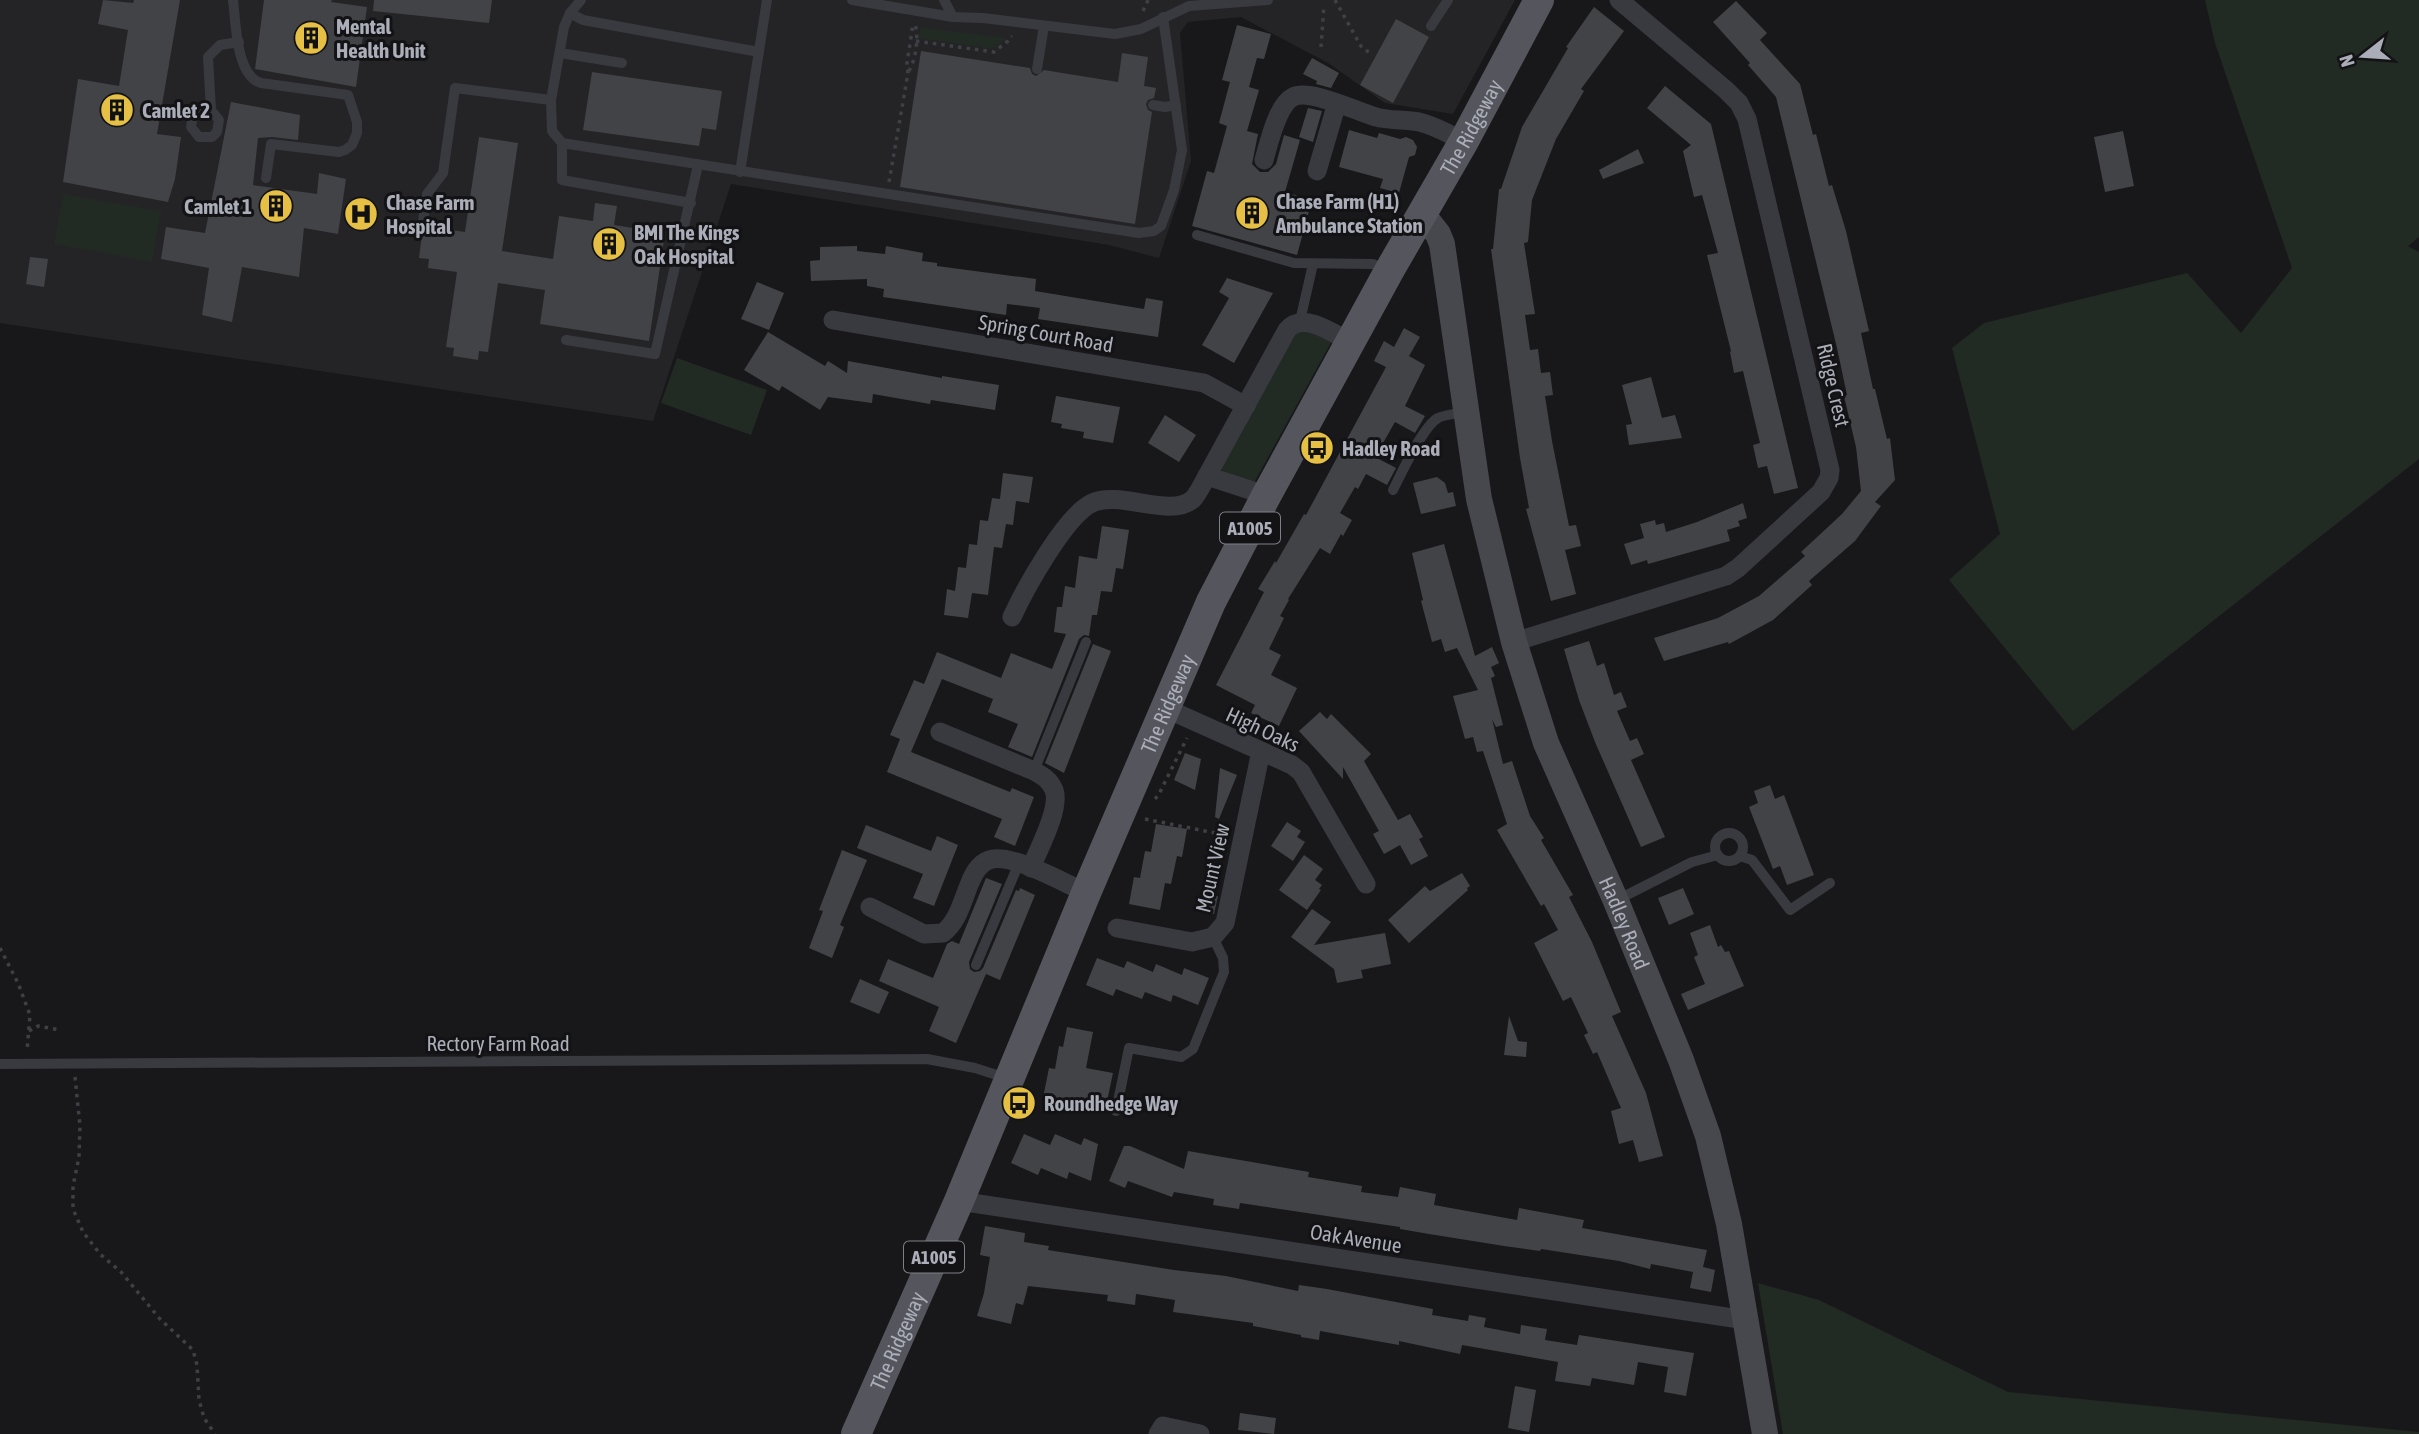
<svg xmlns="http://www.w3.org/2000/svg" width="2419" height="1434" viewBox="0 0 2419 1434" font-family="'Asap Condensed',sans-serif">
  <rect width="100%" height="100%" fill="#18181a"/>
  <!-- built -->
  <path fill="#242427" d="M0,0H1515L1453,114L1385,103L1328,63L1241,17L1188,22L1180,33L1191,161L1159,258L1109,245L731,184L653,421L0,323Z"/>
  <!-- green -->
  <g fill="#222a24">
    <path d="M2205,0H2419V237L2408,246L2419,252V459L2073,731L1949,580L2000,534L1952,348L1984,323L2187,273L2241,333L2292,268L2215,43Z"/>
    <path d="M920,27L1007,38L993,49L919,38Z"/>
    <path d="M63,194L161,211L152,262L54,244Z"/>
    <path d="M1297,328L1333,339L1254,483L1225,474L1221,469Z"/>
    <path d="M677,358L767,390L751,435L661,403Z"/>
    <path d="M1758,1283L1819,1300L2008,1392L2419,1432V1434H1783Z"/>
  </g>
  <!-- building -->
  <g fill="#424347">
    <path d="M103,0L133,3L134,0H180L157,134L181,137L175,179L168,202L63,182L78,79L119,86L128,30L98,24Z"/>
    <path d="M264,0H332L331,2L367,7L356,87L255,69Z"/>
    <path d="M374,0H492L489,23L373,11Z"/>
    <path d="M1736,1L1767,33L1760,40L1800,84L1813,135L1816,134L1829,186L1832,185L1846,231L1869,331L1861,333L1873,389H1875L1887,439L1890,438L1895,480L1875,502L1881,506L1855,541L1809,581L1812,585L1773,620L1729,644L1728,642L1664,661L1654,638L1718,618L1759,596L1805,556L1801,552L1842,514L1861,491L1856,447L1844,396L1847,395L1837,348L1776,97L1748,65L1750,63L1713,22Z"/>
    <path d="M1594,7L1624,31L1581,89L1584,91L1556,139L1532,200L1528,242L1524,243L1535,314L1525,315L1530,350L1538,349L1541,373L1550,372L1553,395L1545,396L1552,441L1569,526L1576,525L1581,546L1565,550L1576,594L1551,601L1526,509L1529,508L1520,458L1491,249H1493L1499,189H1501L1522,127L1568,48L1566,47Z"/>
    <path d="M1396,19L1429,37L1393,103L1360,85Z"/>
    <path d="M1237,25L1271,34L1264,59L1257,58L1249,87L1259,90L1247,131L1258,134L1252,164L1260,172H1268L1276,164L1284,135L1300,140L1285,192L1312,200L1297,255L1192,226L1207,171L1214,173L1227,126L1219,123L1230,82L1222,80Z"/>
    <path d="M921,51L1030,68L1032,74L1036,76L1044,70L1118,82L1122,53L1148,57L1144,86L1156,88L1154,98L1148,100L1146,104L1148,110L1152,112L1135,224L900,187Z"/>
    <path d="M1312,58L1339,73L1331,88L1316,84L1317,81L1303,74Z"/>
    <path d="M592,72L722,91L716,130L702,128L699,146L583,130Z"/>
    <path d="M1665,86L1711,124L1798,488L1774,494L1767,466L1758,468L1753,445L1760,443L1754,418L1743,371L1734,373L1730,352L1731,351L1707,255L1718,253L1702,195L1694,197L1683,151L1691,145L1647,108Z"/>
    <path d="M231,102L300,115L298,140L272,137L258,138L253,185L317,194L319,173L346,179L338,234L304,228L299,277L242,267L232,322L202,315L209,268L161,259L166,227L205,233Z"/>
    <path d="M1308,108L1322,111L1313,142L1299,137Z"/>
    <path d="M1349,130L1377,138L1379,133L1400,139L1406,137L1413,140L1417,147L1415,155L1409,157L1399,193L1380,188L1383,179L1339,167Z"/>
    <path d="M2123,131L2134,186L2105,192L2094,137Z"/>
    <path d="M479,137L518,143L502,251L553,259L559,216L593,221L595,203L617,206L614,225L665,233L649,341L540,324L545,290L498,283L488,352L479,351L478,360L453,356L454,348L446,347L457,272L428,268L429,259L419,258L422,235L437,237L439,228L465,232Z"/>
    <path d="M1638,149L1644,163L1603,179L1599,170Z"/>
    <path d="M857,246V251L885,254L886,246L923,253L922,261L937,263V266L1036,279L1035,291L1144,309L1146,298L1163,301L1158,337L1038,319L1040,308L1007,304L1006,315L883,297L884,289L867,286V279L811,281L810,261L820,260V247Z"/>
    <path d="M30,257L48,259L44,287L26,284Z"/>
    <path d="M1227,278L1273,293L1234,363L1202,345L1229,298L1219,292Z"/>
    <path d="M757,282L784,293L769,330L741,319Z"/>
    <path d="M1404,328L1420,337L1409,356L1425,365L1405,406L1425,416L1415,433L1395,422L1375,457L1396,468L1387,485L1366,474L1358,489L1355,487L1340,513L1352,520L1343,536L1341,534L1330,554L1320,548L1288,599L1289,600L1280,616L1284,618L1269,649L1281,655L1271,675L1297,688L1279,726L1251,713L1255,705L1216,685L1264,592L1258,589L1275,561L1276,563L1304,514L1306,515L1386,367L1374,361L1384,341L1394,347Z"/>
    <path d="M768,332L825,366L828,361L847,373L848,361L942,378V376L999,385L995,410L931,400L930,404L873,394L872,403L828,397L820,410L782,386L779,391L744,370Z"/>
    <path d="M1651,377L1662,418L1675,415L1682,438L1629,445L1626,425L1632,424L1622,385Z"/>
    <path d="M1056,396L1120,407L1113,443L1083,438L1084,432L1061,428L1062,424L1051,422Z"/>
    <path d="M1165,415L1196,435L1179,462L1148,443Z"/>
    <path d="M1003,473L1033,477L1029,503L1016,501L1013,525L1006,524L1002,548L994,547L988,595L972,593L968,618L944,615L947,589L955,591L958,567L966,568L969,544L977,545L980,520L988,521L992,498L1000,499Z"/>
    <path d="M1437,477L1445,483L1448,493L1453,492L1456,506L1421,514L1413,483Z"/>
    <path d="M1743,503L1747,518L1738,521L1740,526L1727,530L1730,541L1648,564L1647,560L1631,565L1624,544L1644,538L1640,524L1655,520L1656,525L1664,523L1666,532L1697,522Z"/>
    <path d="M1102,526L1129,530L1123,569L1116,568L1112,592L1101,591L1097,615H1092L1089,636L1084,635L1079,639L1032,757L1008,747L1018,724L988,712L993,699L942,679L911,752L1010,792L1012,788L1034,797L1015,846L994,837L1002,819L887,772L900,739L890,735L914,680L924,684L937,652L1001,678L1011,653L1052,669L1066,634L1054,632L1057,607H1062L1065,586L1075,588L1079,556L1097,559Z"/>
    <path d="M1444,544L1475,656L1492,647L1499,663L1491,667L1495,676L1491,678L1503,725L1496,727L1492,719L1503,764L1512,761L1530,816L1544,838L1541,840L1573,895L1569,897L1592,942L1621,1012L1612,1016L1646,1093L1663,1156L1639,1162L1633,1140L1619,1144L1611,1111L1621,1108L1597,1052L1593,1054L1584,1035L1588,1033L1571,997L1563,1001L1534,943L1558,930L1544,904L1541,906L1497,830L1507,824L1483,751L1477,752L1473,737L1465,739L1453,696L1478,690L1457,648L1445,652L1441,639L1432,642L1421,601L1423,600L1412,553Z"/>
    <path d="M1589,641L1597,666L1604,663L1614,695L1621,692L1627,707L1617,711L1630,741L1637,738L1644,754L1631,760L1665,837L1641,847L1595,742L1579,700L1564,649Z"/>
    <path d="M1093,644L1111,651L1064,773L1045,763Z"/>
    <path d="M1320,712L1327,719L1331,714L1371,754L1364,761L1398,820L1410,814L1423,837L1419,839L1428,856L1411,865L1400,845L1384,854L1373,834L1379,831L1343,767V779L1299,731Z"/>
    <path d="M1185,753L1201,759L1195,790L1174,780Z"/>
    <path d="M1220,768L1237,775L1219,819L1215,817Z"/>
    <path d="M1770,785L1775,799L1784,795L1814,875L1787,885L1780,866L1773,869L1749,807L1758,803L1754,791Z"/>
    <path d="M1287,822L1301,831L1297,837L1305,842L1293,861L1271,846Z"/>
    <path d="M1156,824L1187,829L1182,857L1177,856L1171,884L1165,883L1160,910L1129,904L1134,877L1140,878L1145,851L1151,852Z"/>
    <path d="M866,825L931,851L937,836L958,845L934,906L913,898L923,874L857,848Z"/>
    <path d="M842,850L867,860L840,925L844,927L832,958L809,948L823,911L819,910Z"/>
    <path d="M1304,855L1323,869L1315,880L1322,885L1319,889L1321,890L1307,910L1279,890Z"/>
    <path d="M1462,873L1470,886L1467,888L1468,890L1409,943L1388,920L1425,886L1430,891Z"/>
    <path d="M986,878L1002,884L969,962L970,969L974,972L980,971L983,968L1016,890L1019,891L1020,888L1035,895L1000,980L986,974L956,1043L929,1031L939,1007L879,981L888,959L933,978L947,944L952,941L959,944Z"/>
    <path d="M1683,888L1694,914L1669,925L1658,898Z"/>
    <path d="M1201,894L1218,896L1214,914L1198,912Z"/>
    <path d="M1312,909L1331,922L1314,945L1385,933L1391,964L1361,970L1363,978L1337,983L1334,969L1291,937Z"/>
    <path d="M1710,925L1718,947L1721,945L1725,952L1729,951L1744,986L1688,1010L1681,994L1705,984L1694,957L1698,955L1690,933Z"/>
    <path d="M1097,958L1124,968L1127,961L1153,972L1156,964L1182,975L1184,968L1209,978L1198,1005L1173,995L1171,1002L1145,992L1142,999L1116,989L1113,996L1086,985Z"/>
    <path d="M860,979L889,992L879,1014L850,1002Z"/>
    <path d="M1509,1016L1518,1041L1527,1042L1526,1057L1504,1055Z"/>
    <path d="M1067,1027L1093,1032L1086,1068L1113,1073L1105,1111L1043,1098L1049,1068L1055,1069L1059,1046L1063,1047Z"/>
    <path d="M1024,1134L1050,1145L1055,1134L1081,1145L1084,1138L1098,1144L1091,1181L1069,1172L1067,1179L1041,1168L1038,1175L1011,1163Z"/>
    <path d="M1124,1146H1130L1184,1169L1188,1151L1309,1172L1308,1177L1362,1186L1361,1192L1398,1197L1400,1187L1436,1194L1434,1205L1517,1220L1519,1208L1584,1220L1582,1228L1707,1250L1703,1267L1715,1270L1711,1292L1690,1288L1693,1272L1651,1264L1650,1269L1619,1261L1541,1249L1540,1251L1504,1246L1429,1234L1400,1229V1227L1240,1203L1239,1209L1213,1205L1214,1199L1174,1192L1172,1197L1128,1181L1125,1188L1109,1181Z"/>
    <path d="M985,1226L1025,1233L1024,1242L1049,1246L1048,1250L1174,1270L1226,1276L1298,1291L1299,1285L1327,1289L1433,1309L1432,1315L1468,1321L1469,1315L1486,1318L1484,1327L1520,1334L1521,1325L1547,1329L1545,1340L1577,1345L1579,1335L1694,1353L1686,1396L1664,1392L1668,1367L1638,1362L1634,1385L1592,1378L1590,1386L1555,1381L1558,1362L1462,1345L1460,1354L1399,1341V1345L1320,1331L1319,1340L1301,1337V1335L1253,1326V1323L1173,1312L1175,1300L1136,1294L1135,1305L1107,1301L1108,1295L1028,1286L1023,1305L1016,1303L1011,1324L977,1316L984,1293L990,1257L980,1255Z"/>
    <path d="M1515,1386L1536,1390L1529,1432L1508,1428Z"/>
    <path d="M1240,1413L1276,1418L1274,1434L1238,1430Z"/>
  </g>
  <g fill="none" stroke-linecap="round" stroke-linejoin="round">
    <!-- path -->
    <g stroke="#3f4045" stroke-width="3.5" stroke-dasharray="3.5 5" stroke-linecap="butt">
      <path d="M1335,0L1362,48L1372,54"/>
      <path d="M1143,11L1148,0"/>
      <path d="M916,41L994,52L1008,41L1012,36"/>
      <path d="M1321,47L1324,5"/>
      <path d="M909,71C916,58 919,38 915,24"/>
      <path d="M889,182L908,73L907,63L913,24"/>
      <path d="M1155,799L1159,794L1187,738"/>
      <path d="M1145,819L1225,835"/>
      <path d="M0,948L18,983L30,1015L27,1051"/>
      <path d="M29,1031L38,1026L60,1030"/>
      <path d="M75,1077L80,1126L79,1157L73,1186V1209L83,1232L100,1254L121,1272L160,1319L193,1350L197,1365L199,1400L204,1418L215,1434"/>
    </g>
    <!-- lane -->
    <g stroke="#393a3f" stroke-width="10">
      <path d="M233,0C236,23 236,76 261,83L348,95L357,122V133L352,145L345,150L339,152L271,144L266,178"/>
      <path d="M581,0L570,13L564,27L551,100L552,131L562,143L1139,233L1154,231L1161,226L1174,190L1182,150L1163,17"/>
      <path d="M852,0L953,17L983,18L1115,34L1141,29L1189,6L1268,0"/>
      <path d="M944,0L953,17"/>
      <path d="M570,13L583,20L759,52"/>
      <path d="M1431,26L1448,0"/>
      <path d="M560,53L622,63"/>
      <path d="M1037,69L1044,26"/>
      <path d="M1153,105L1165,107L1176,105"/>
      <path d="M211,110L205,109L193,115L191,127L199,137H212L217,132L219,120L211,110L208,57L220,45L239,42"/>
      <path d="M562,143V180L691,203"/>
      <path d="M740,172L767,0"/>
      <path d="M423,221L427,194L443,173L455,88L551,100"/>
      <path d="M1197,235L1294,263L1373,264L1385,270"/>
      <path d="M1300,321L1313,264"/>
      <path d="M566,340L655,354L698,165"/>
      <path d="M1393,490C1401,474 1423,426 1438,418C1446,414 1457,414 1466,412"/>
      <path d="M1034,771L1086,642"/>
      <circle cx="1729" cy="847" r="14"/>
      <path d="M1740,856L1752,860L1790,910L1830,883"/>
      <path d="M1617,900L1692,862L1718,855"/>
      <path d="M976,965L1019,863"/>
      <path d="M0,1064L927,1059L975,1068L1006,1078"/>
      <path d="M1116,1111L1129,1048L1181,1057L1193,1049L1224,972L1223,958L1213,937"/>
    </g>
    <!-- street -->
    <g stroke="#393a3f" stroke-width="19">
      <path d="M1264,160C1269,143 1277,105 1293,97C1309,88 1358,112 1376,117C1389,121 1405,119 1419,122C1434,125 1450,135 1464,141"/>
      <path d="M1317,171L1337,103"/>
      <path d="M833,320L1204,383L1246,406"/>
      <path d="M1265,498L1253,491L1207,476L1287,330C1303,311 1333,333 1351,343"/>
      <path d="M1012,617C1025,589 1065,516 1092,503C1120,490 1171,519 1193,499C1198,494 1203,483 1207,476"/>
      <path d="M1514,642L1726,576L1738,568L1821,492L1829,478L1830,470L1747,119L1739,103L1726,90L1619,0"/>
      <path d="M1165,708L1292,765L1301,772L1366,884"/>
      <path d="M940,732L1034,771C1043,776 1050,780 1054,790C1061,808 1038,850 1031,868"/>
      <path d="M870,907L924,934L943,933C958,921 962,902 969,885C973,875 978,864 989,860C1010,852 1065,883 1086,893"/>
      <path d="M1117,928L1192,942L1213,937L1225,923L1261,751"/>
      <path d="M959,1201L1746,1320"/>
      <path d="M1158,1434L1163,1426L1200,1434"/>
    </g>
    <!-- secondary -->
    <path stroke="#47484e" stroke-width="26" id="s1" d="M1423,215L1438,234L1442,244L1479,499L1514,642L1546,743L1616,901L1681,1060L1708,1136L1729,1224L1765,1434"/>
    <!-- primary -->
    <path stroke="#55565d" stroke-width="30" id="s2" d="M856,1434L959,1201L1086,893L1211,602L1265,498L1389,271L1464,141L1539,0"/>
  </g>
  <!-- icons -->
  <defs>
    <g id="building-disc" transform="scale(1.75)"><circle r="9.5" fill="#e5c045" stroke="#131315"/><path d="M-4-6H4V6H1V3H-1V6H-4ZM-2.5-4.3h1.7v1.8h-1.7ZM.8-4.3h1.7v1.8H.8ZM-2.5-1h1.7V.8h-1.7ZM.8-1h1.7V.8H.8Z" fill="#111"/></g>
    <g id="hospital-disc" transform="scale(1.75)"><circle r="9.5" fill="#e5c045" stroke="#131315"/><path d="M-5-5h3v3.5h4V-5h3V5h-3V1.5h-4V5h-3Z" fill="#111"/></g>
    <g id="bus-disc" transform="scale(1.75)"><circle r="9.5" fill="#e5c045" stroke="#131315"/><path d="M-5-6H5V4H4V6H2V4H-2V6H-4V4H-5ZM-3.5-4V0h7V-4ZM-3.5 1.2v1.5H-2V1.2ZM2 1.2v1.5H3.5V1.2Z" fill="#111"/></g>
  </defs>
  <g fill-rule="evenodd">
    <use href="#building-disc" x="311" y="38"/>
    <use href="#building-disc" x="117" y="110"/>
    <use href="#building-disc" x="276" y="206"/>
    <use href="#building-disc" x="1252" y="213"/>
    <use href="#hospital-disc" x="361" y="214"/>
    <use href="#building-disc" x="609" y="244"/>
    <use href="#bus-disc" x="1317" y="448"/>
    <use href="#bus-disc" x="1019" y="1103"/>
  </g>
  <g text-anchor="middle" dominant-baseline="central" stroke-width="6" stroke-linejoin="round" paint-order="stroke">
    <!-- shield labels -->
    <g fill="#131315" stroke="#7d8088" stroke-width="2">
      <rect x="1220" y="512.5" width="60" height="31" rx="5"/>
      <rect x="904" y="1241.5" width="60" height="31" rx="5"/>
    </g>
    <g font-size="19" font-weight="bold" fill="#abaeb9">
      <text x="1250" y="528">A1005</text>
      <text x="934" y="1257">A1005</text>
    </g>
    <!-- poi labels -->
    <g font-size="21" font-weight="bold" fill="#abaeb9" stroke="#131315" text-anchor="start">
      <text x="336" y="26">Mental<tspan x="336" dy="24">Health Unit</tspan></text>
      <text x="142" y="110">Camlet 2</text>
      <text x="1276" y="201">Chase Farm (H1)<tspan x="1276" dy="24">Ambulance Station</tspan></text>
      <text x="386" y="202">Chase Farm<tspan x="386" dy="24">Hospital</tspan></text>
      <text x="252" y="206" text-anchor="end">Camlet 1</text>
      <text x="634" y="232">BMI The Kings<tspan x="634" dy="24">Oak Hospital</tspan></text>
      <text x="1342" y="448">Hadley Road</text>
      <text x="1044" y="1103">Roundhedge Way</text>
    </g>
    <!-- street labels -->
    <g font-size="21" fill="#abaeb9" stroke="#131315">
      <text stroke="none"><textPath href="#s2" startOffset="1446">The Ridgeway</textPath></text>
      <text transform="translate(1046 333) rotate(10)">Spring Court Road</text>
      <text transform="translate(1834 385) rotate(77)">Ridge Crest</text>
      <text stroke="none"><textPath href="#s2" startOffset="794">The Ridgeway</textPath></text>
      <text transform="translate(1263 729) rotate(25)">High Oaks</text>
      <text transform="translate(1212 868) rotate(-77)">Mount View</text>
      <text stroke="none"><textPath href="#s1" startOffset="742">Hadley Road</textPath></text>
      <text x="498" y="1043">Rectory Farm Road</text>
      <text transform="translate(1356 1238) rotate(9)">Oak Avenue</text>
      <text stroke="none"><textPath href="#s2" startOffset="102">The Ridgeway</textPath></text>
    </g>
  </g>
  <!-- north arrow -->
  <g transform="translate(2363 56) rotate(253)" stroke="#131315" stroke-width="5" paint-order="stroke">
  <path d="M0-5L12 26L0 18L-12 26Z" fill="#abaeb9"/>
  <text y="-10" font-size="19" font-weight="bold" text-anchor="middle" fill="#abaeb9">N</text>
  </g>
</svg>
